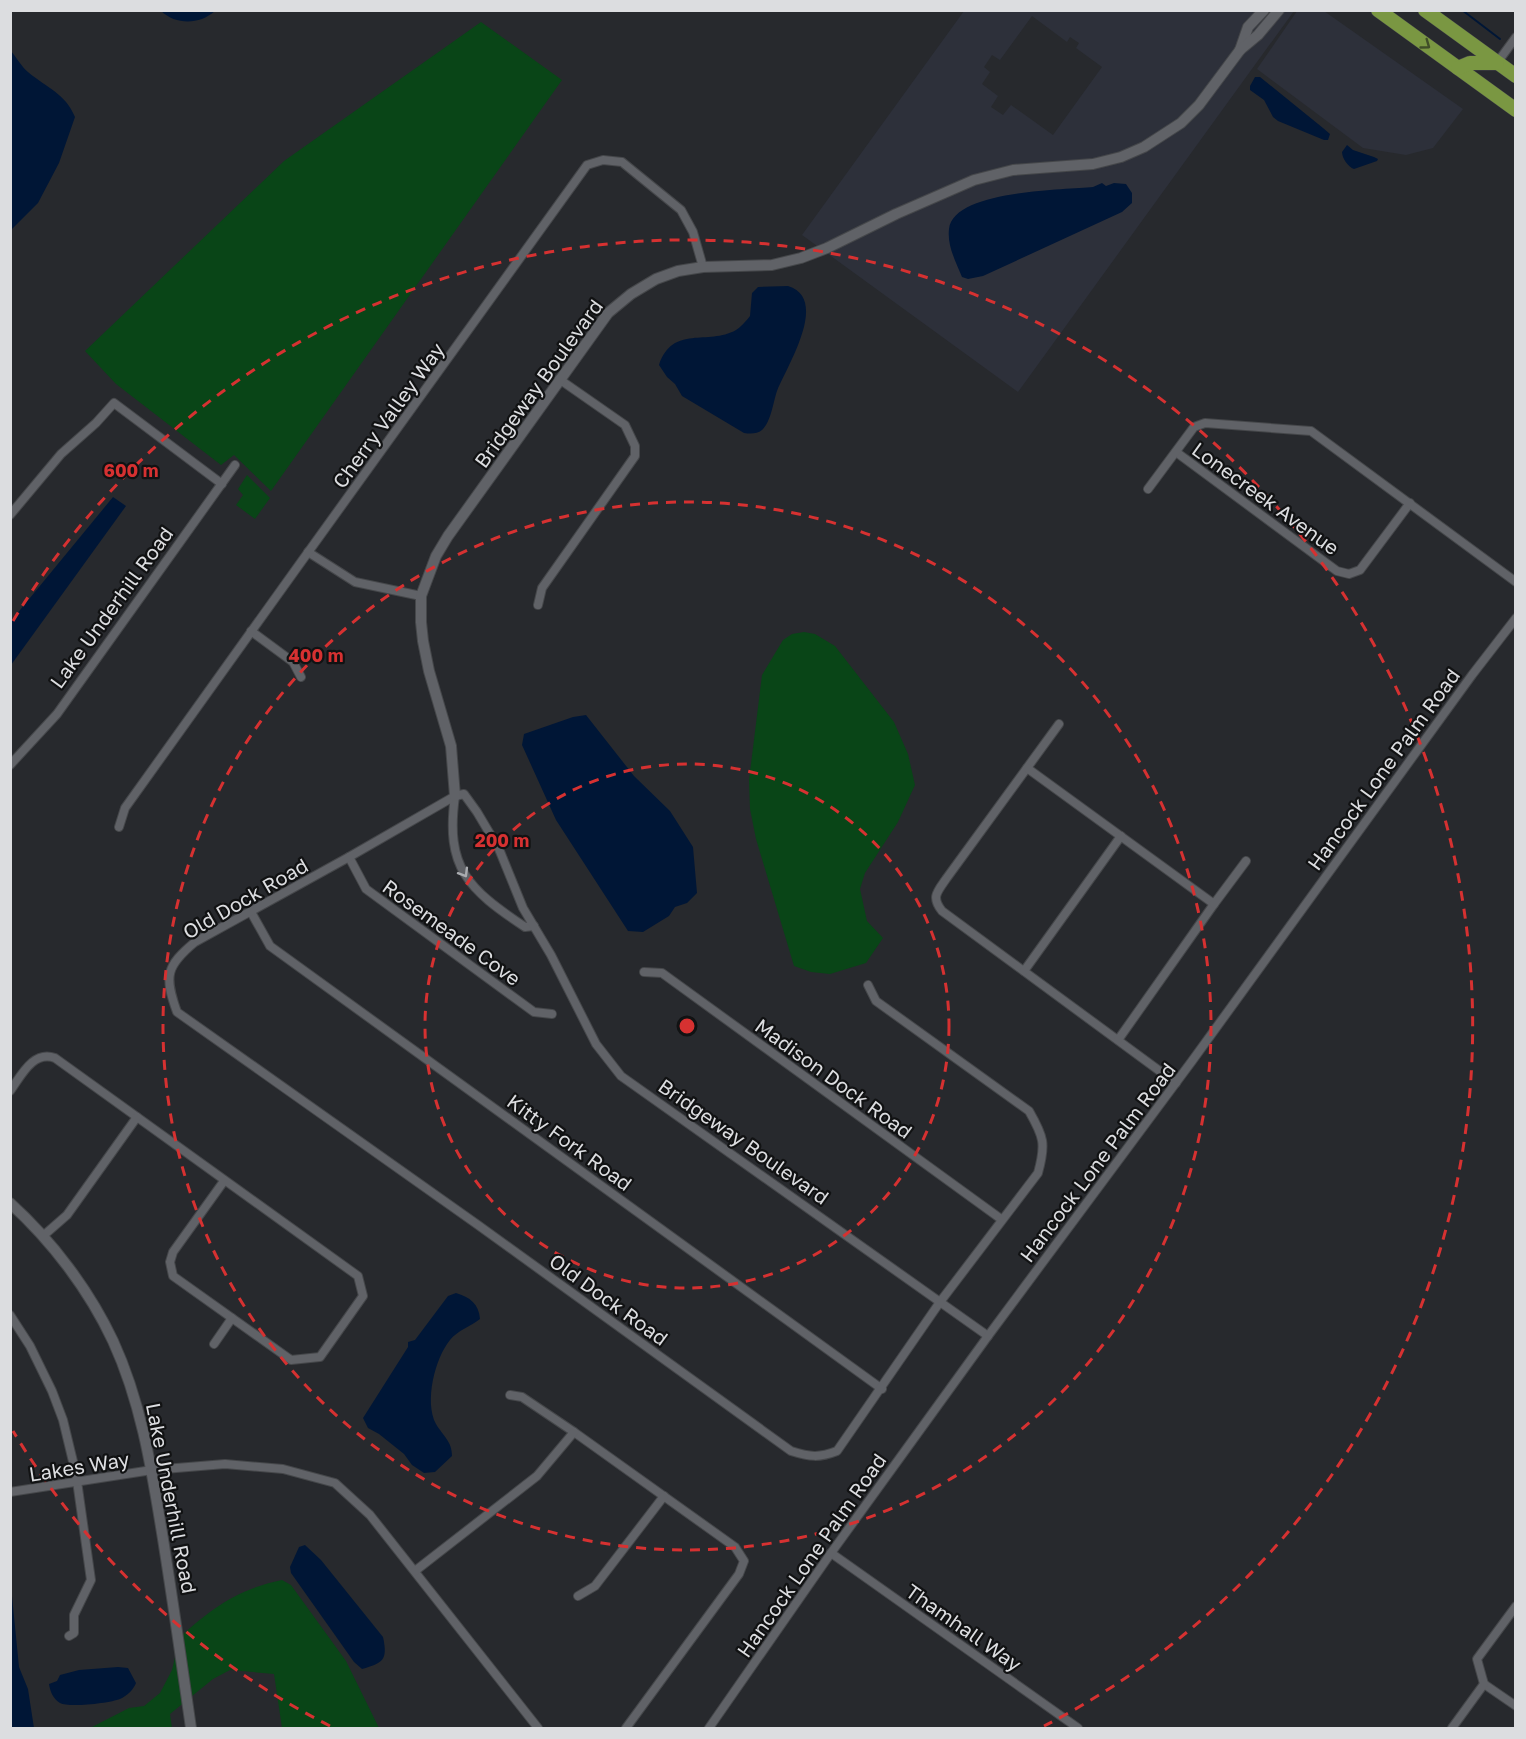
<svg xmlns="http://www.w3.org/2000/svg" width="1526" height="1739" viewBox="0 0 1526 1739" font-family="'Golos Text',sans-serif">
  <rect width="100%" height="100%" fill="#27292d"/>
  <!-- built -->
  <g fill="#2d303a" fill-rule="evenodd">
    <path d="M964,11H1294L1018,392L802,235ZM1032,16L1067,42L1070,37L1079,43L1076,48L1102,67L1053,135L1011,105L1003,115L991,107L998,96L982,84L990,72L984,67L992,55L1000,60Z"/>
    <path d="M1297,11H1324L1463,109L1433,148L1406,155L1363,148L1257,69Z"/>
  </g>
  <!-- green -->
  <g fill="#094517">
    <path d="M481,22L562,80L271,491L234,455L221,465L116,384L85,351L284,161Z"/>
    <path d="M247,475L270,498L255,519L236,505L243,495L238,489Z"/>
    <path d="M804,632L815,634L835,646L894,722L908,754L915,785L898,822L865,873L860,889L867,921L883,938L866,963L830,974L811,972L794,966L756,839L750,809L749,780L762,675L783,640L792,634Z"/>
    <path d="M282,1580L291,1585L346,1661L379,1728H282L274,1674L230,1670L213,1679L170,1714L172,1728H90L129,1708L144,1706L160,1693L172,1670L176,1653L174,1642C210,1610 234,1590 282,1580Z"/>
  </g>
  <!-- water -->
  <g fill="#001636">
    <path d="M161,11H215C199,25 176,25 161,11Z"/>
    <path d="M11,51C17,58 21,66 28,72C47,88 65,93 75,117L59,163L38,203L11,230Z"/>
    <path d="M1255,77H1260L1323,128L1330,134L1328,140H1324L1278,121L1273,117L1264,100L1250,90V86Z"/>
    <path d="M1347,145L1353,150L1374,157L1378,159L1377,161L1354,169C1348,167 1342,158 1342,152Z"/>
    <path d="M1102,183L1106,186L1114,183L1126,184L1132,193V203L1122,212L983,276L968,279L962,277C956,262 947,246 949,229C953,190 1063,190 1093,187Z"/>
    <path d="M788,286C830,299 787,366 777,391C773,403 771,422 762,430C757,434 751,434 744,433L682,396L675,384L667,377L659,365C673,324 708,346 736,330C741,327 746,321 750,316L752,293L758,287Z"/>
    <path d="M113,497L126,506L11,665V621Z"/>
    <path d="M586,715L634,776L670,811L693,847L697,893L687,903L675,907L669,916L643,932L628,931L556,820L522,745L524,734L573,717Z"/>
    <path d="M456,1293C470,1297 479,1304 480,1319C470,1327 458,1330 450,1340C435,1358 424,1402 436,1424C443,1436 452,1441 452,1456L435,1472L424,1473L412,1465L404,1454L379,1434L368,1428L363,1418L408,1347V1342L415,1340L448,1296Z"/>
    <path d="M305,1545L321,1560L383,1637C388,1660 383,1663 362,1669L354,1662L291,1573L290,1567L299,1547Z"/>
    <path d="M10,1576L19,1667L28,1689L34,1728H11Z"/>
    <path d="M118,1667L128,1668L136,1683C134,1689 127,1696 120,1699C110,1703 69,1708 60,1703C53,1699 50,1691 49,1684L57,1681L60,1675L79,1670Z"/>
  </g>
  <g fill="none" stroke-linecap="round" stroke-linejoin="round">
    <!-- stream -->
    <path stroke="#001636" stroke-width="2" d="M1462,10L1500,39"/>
    <!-- minor casing -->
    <g stroke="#45474a" stroke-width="10">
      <g id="minor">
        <path d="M1497,63L1516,37"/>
        <path d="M1176,452L1337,571L1349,574L1360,570L1410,503"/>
        <path d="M1148,489L1194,427L1205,423L1311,431L1516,582"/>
        <path d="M10,515L61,454L96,423L114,403L222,484"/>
        <path d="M308,552L355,582L421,596"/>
        <path d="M538,605L542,588L635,456V446L625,425L559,379"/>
        <path d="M251,631L293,662L301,677"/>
        <path d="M1059,724L946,879C937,892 931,897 942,911L1176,1083"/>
        <path d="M10,765L57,714L235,465"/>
        <path d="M1027,768L1214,904L1118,1040"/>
        <path d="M455,796C445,868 468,889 525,927L534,926"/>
        <path d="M119,827L125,808C278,593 433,379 587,165L603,160L622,162L681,210L693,232L703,267"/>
        <path d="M349,857L366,889L534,1012L552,1014"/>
        <path d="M1214,904L1246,861"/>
        <path d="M251,912L270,946L882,1389"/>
        <path d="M1024,971L1121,836"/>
        <path d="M644,972L662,973L1001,1219"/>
        <path d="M868,985L876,1001L1029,1111C1044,1137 1046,1144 1038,1173L940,1302L837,1451C819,1458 810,1457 791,1451L478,1225L177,1012C164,976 166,966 195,942L349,857L455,796L464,794L477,812L499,849L523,908L551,955L596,1044L621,1076L940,1302L988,1336"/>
        <path d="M10,1091C21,1076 33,1050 55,1058L358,1276L363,1296L320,1357L291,1360L173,1276L170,1262L173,1252L224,1181"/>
        <path d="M43,1236L67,1215L137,1117"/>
        <path d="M10,1315L30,1346L52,1391L63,1420L76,1474L91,1580L74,1615V1633L69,1636"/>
        <path d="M214,1344L232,1318"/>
        <path d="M510,1395L522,1397L574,1432L735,1547L744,1561L739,1574L626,1728"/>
        <path d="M10,1492L152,1470L225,1464L283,1469L335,1483L370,1515L538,1728"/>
        <path d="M831,1553L1078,1728"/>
        <path d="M415,1571L537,1476L574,1432"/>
        <path d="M578,1596L595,1586L664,1496"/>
        <path d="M1484,1684L1516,1706"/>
        <path d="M709,1728L831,1553L988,1336L1192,1061L1472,675L1516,618"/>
        <path d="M1452,1728L1484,1684L1477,1659L1516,1606"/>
      </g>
    </g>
    <!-- tertiary casing -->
    <g stroke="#45474a" stroke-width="12">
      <g id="tertiary">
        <path d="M1240,50L1248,27L1264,10"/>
        <path d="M455,796L451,746L429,671L423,641L421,622V596L436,556L448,536L608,313L631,294L656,279L678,271L703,267L772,265L801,258L827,248L896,214L974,180L1013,170L1093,164L1121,157L1144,147L1181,123L1199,105L1240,50L1258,35L1279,10"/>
        <path d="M10,1203C52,1241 89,1290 113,1341C142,1404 152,1472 163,1539C173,1602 182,1665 191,1728"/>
      </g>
    </g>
    <!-- trunk casing -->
    <g stroke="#45474a" stroke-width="15">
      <g id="trunk">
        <path d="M1378,10L1516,110"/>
        <path d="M1425,10L1516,76"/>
        <path d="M1458,68L1470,63H1497"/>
      </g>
    </g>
    <!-- minor -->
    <use href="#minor" stroke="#606267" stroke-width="8"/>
    <!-- tertiary -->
    <use href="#tertiary" stroke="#606267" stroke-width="10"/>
    <!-- trunk -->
    <use href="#trunk" stroke="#7a9742" stroke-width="14"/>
  </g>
  <!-- one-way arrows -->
  <defs><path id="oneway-chevron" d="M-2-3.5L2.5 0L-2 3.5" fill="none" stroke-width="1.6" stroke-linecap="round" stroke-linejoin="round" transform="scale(1.5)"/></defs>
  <use stroke="#404e28" href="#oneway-chevron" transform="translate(1426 45) rotate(36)"/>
  <use stroke="#aaacb0" href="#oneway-chevron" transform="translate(464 873) rotate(59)"/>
  <!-- distance rings -->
  <g fill="none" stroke="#d63131" stroke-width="3" stroke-dasharray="10 8">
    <circle cx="687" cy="1026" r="262"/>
    <circle cx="687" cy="1026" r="524"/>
    <path d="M330 1726A786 786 0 0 1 13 1431M13 621A786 786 0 1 1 1044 1726"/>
  </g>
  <g text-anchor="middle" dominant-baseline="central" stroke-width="4.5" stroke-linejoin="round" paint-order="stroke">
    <!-- street labels -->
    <g font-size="20" fill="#dcdde0" stroke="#111213">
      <text transform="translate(538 383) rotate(-54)">Bridgeway Boulevard</text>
      <text transform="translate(388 415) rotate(-54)">Cherry Valley Way</text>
      <text transform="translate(1266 498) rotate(36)">Lonecreek Avenue</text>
      <text transform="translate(111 607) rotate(-54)">Lake Underhill Road</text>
      <text transform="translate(1383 769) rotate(-54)">Hancock Lone Palm Road</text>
      <text transform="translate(245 898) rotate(-30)">Old Dock Road</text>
      <text transform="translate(452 932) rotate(36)">Rosemeade Cove</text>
      <text transform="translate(834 1078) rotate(36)">Madison Dock Road</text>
      <text transform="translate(744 1141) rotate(35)">Bridgeway Boulevard</text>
      <text transform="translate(570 1142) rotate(36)">Kitty Fork Road</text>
      <text transform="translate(1097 1162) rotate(-53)">Hancock Lone Palm Road</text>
      <text transform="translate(609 1299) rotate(36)">Old Dock Road</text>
      <text transform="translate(79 1466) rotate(-9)">Lakes Way</text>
      <text transform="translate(172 1498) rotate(79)">Lake Underhill Road</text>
      <text transform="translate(811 1555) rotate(-55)">Hancock Lone Palm Road</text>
      <text transform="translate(964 1627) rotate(35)">Thamhall Way</text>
    </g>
  </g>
  <circle cx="687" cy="1026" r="9" fill="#d63131" stroke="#111213" stroke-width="3"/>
  <g font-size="18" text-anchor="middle" font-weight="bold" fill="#d63131" stroke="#111213" stroke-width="4.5" stroke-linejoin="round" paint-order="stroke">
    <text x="131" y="477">600 m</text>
    <text x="316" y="662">400 m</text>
    <text x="502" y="847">200 m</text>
  </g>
  <!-- border -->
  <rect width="1526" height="1739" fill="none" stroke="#dcdde0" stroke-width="24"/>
</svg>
